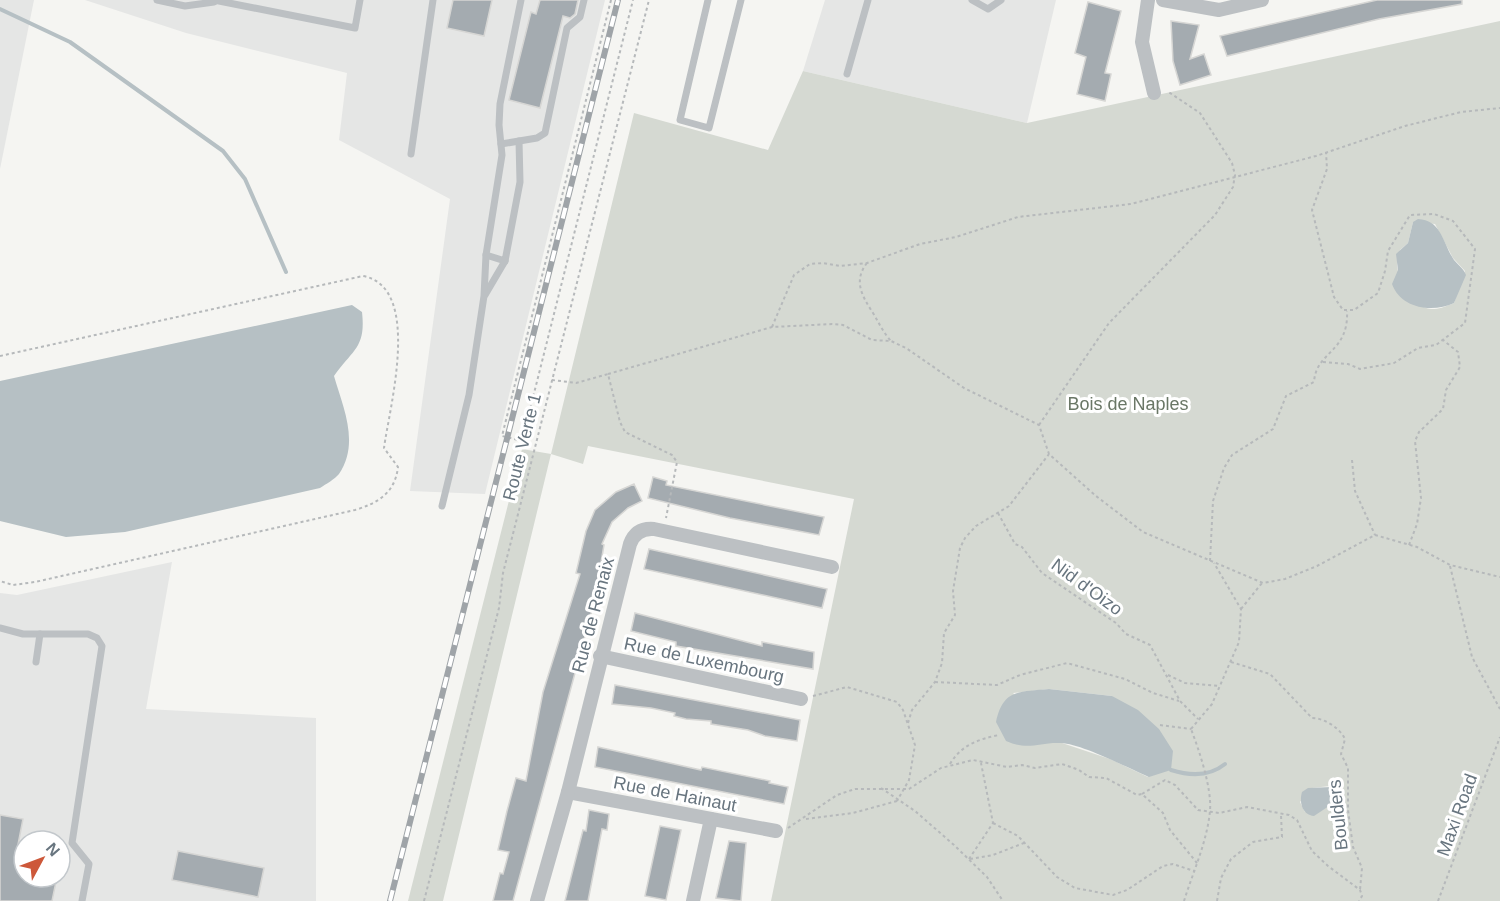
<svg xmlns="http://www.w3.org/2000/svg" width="1500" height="901" viewBox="0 0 1500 901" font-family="Arial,sans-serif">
  <rect width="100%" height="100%" fill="#f5f5f2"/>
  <!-- built -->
  <g fill="#e5e6e5" fill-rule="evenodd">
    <path d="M0,0H34L0,169Z"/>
    <path d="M85,0H605L485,494L410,491L450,199L339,140L347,73L186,33Z"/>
    <path d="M825,0H1056L1027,123L803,71Z"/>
    <path d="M172,562L146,709L316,718V901H0V593L17,595ZM24,841H60V877H24Z"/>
  </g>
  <!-- green -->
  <path fill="#d5d9d2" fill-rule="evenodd" d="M1500,21V901H771L854,499L588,446L583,464L551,454L443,901H408L522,449L551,454L634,113L768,150L803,71L1027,123ZM1413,222L1435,224L1453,258L1465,271L1454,303C1425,316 1427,305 1402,298L1397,265L1400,250L1408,243ZM1049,689L1112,696L1148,777L1110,759L1062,743L1013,693ZM1330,786L1335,795C1327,809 1322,813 1305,812L1300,802L1312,788Z"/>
  <!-- water -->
  <g fill="#b6c0c4">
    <path d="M1418,219C1442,220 1443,244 1454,260C1459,266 1464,269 1466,275L1454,303C1433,313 1401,309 1392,284L1398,270L1396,254L1408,243L1413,222Z"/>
    <path d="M352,305L362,312C366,348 353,349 334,376C343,407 360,443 339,474C335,479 326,484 320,488L125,532L66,537L0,521V381Z"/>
    <path d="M1049,689L1112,696L1138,710L1159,729L1173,751L1171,770L1149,777C1128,768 1082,744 1061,743C1038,742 1029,751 1006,741L996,722C1003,689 1019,692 1049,689Z"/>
    <path d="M1332,787L1336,791L1329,806L1314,816C1302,815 1299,802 1302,792L1308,788Z"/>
  </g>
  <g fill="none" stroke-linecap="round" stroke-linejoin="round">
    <!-- stream -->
    <g stroke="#b6c0c4" stroke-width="4">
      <path d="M0,9L70,42L223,151L245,179L286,272"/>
      <path d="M1171,770C1190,776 1209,777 1225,764"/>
    </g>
  </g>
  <!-- building -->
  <g fill="#a4abb0" stroke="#d6d6d4" stroke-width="1.5">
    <path d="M453,0H492L484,36L447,28Z"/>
    <path d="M540,0H578L575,14L570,18L563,16L540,108L509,100L531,12L536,14Z"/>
    <path d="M1377,0H1462V4L1379,19L1227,56L1220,36Z"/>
    <path d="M1088,2L1121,11L1105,73L1111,74L1105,101L1077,94L1086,57L1075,53Z"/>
    <path d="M1171,21L1199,25L1190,59L1204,54L1211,75L1180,85L1173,61Z"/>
    <path d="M653,477L667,481L666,485L824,517L819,535L730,518L648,498Z"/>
    <path d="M634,484L642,501L628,508L612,522L602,544L604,545L594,603L513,901H493L500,873L503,874L509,852L498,850L507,811L516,778L526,781L543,692L580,574L576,573L586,531L595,510L616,492Z"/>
    <path d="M649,549L827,589L822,608L644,569Z"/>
    <path d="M635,613L762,646V642L814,652L813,669L676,646V642L631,631Z"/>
    <path d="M615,685L800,720L797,741L765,736L748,730L711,724V721L686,719L674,716L675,713L651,708L612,704Z"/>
    <path d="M598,747L701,770L702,767L770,781L769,783L788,787L784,804L595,767Z"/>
    <path d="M589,810L609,814L607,830L602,829L588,901H565L583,830L586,831Z"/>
    <path d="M0,815L23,819L15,860L24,862V877H57L52,901H0Z"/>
    <path d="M660,826L681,830L666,900L645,896Z"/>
    <path d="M729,841L746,843L741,901L716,898Z"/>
    <path d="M178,851L264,868L258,897L172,880Z"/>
  </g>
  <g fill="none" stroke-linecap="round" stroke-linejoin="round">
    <!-- path -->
    <g stroke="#b6b9bb" stroke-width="2" stroke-dasharray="3 3" stroke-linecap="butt">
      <path d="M611,0L502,436L522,441L633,0"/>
      <path d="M867,263C853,281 862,296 873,313C879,323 883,332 891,341"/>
      <path d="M772,327L794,275L810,264L823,263L840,266L867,263L920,244L956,237L1018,217L1131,204L1316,156L1405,126L1461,112L1500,108"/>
      <path d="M0,356L363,276C423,287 389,409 384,448L398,467C395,493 378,503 355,510L35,582L13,585L0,581"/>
      <path d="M1323,362L1348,364L1360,369L1394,363L1418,348L1436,345L1465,323L1475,249L1453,221L1434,214L1410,215L1388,251L1385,271L1378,293L1354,310H1343L1334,297L1312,210L1327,169L1326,152"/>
      <path d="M608,374L772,327L832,324L843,325L872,340L891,341L906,348L964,388L1039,425L1049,454L1096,496L1143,532L1263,583L1285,579L1317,566L1375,535L1417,547L1450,565L1500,577"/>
      <path d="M552,380L576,383L608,374L620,422L625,432L672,455L677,462L666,518"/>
      <path d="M1039,425L1109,323L1215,215L1233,187L1235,175L1232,163L1200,113L1167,91"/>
      <path d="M1352,460L1355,491L1375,535"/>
      <path d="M998,513L1015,544L1022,547L1042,573L1116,623L1126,634L1150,645L1180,701L1198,719"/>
      <path d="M1409,545L1417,524L1421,498L1415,441L1419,432L1443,409L1446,390L1460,367L1458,352L1443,340"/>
      <path d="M1210,561L1213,501L1224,468L1232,455L1273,429L1286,396L1314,382C1316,351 1349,353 1347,311"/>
      <path d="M1450,566L1472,657L1500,709"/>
      <path d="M1241,609L1262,583"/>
      <path d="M1231,662L1270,674L1312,718C1324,718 1340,728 1345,739L1341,754L1348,768V810L1353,847L1362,868L1360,890"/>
      <path d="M1168,675L1185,683L1220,686"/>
      <path d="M935,682L997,685L1020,675L1067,663L1125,679L1153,693L1179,701"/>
      <path d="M813,696L847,687L897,702L903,710L915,745L909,780L897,801"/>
      <path d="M908,723L912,710L935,682L942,663L944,633L955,615L953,591L960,548L965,538L976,526L1009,506L1049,454"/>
      <path d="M1160,725L1191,729"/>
      <path d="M1191,729L1212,704L1239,642L1241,609L1214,563"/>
      <path d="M950,764C961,745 979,739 999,735"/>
      <path d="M881,788L915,811L954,845L987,877L1003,901"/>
      <path d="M1142,794L1165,780L1175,785L1198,810L1219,813L1247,807L1289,815L1297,820L1312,851L1328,866L1360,890L1362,896L1359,901"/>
      <path d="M806,819L853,813L897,801"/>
      <path d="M993,823L1018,836L1057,877L1075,888L1113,895L1127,890L1163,866L1173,864L1194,871"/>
      <path d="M788,828L837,795L855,789H909L941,768L973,760L1007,767L1022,765L1035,768L1062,764L1079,770L1089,777L1106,778L1137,795L1142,794L1163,813L1170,830L1197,863"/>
      <path d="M969,859L993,823L981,763"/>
      <path d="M970,859L993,855L1024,843"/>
      <path d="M424,901L499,608L503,573L649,0"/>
      <path d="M1184,901C1193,872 1207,842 1210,811C1212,788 1199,750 1191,729"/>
      <path d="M1217,901L1221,878L1231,859L1253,842L1282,837L1281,815"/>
      <path d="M1438,901L1500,737"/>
    </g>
    <!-- service -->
    <g stroke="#bcc0c3" stroke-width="7">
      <path d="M157,0L185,6L214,2"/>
      <path d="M214,0L355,28L360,0"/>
      <path d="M708,0L680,120L709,128L741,0"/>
      <path d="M972,0L988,9L1001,0"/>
      <path d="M847,74L868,0"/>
      <path d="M519,141L520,182L505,261L486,255L502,155L499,125L500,104L521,0"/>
      <path d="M501,144L537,138L545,133L567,28L580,17L584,0"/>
      <path d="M411,154L433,0"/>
      <path d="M485,295L505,261"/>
      <path d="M442,506L469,395L484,296L486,255"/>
      <path d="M0,628L23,634H88L97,638L102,646L72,843L89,864L82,901"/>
      <path d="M36,662L40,634"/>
    </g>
    <!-- minor -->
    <g stroke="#bcc0c3" stroke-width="14">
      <path d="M1148,0L1142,42L1154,93"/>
      <path d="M1163,0L1219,10L1262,0"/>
      <path d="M600,656L801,699"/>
      <path d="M568,792L776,831"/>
      <path d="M537,901L568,792L630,544C634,533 642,528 654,529L832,567"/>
      <path d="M693,901L711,819"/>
    </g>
    <!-- rail casing -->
    <g stroke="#9fa4a8" stroke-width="6">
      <path id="rail" d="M390,901L618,0"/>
    </g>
    <!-- rail -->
    <use href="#rail" stroke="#fff" stroke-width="4" stroke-dasharray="11" stroke-linecap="butt"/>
  </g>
  <g text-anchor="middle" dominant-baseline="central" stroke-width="6" stroke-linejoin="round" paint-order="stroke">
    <!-- park labels -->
    <g font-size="18" fill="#6a7766" stroke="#fff">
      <text x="1128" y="404">Bois de Naples</text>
    </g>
    <!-- street labels -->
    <g font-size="18" fill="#68757f" stroke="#fff">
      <text transform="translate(522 447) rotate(-76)">Route Verte 1</text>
      <text transform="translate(1087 587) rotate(36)">Nid d'Oizo</text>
      <text transform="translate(593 615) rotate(-75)">Rue de Renaix</text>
      <text transform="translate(704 660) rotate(12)">Rue de Luxembourg</text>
      <text transform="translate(675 794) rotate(11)">Rue de Hainaut</text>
      <text transform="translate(1338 815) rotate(-96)">Boulders</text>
      <text transform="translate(1457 815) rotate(-70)">Maxi Road</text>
    </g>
  </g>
  <!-- north arrow -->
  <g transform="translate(42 859) rotate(49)"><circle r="28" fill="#ffffff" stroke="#c3c8cc" stroke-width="1.5"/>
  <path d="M0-4.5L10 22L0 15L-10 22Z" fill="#cd583a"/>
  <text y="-9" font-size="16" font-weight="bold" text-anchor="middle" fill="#68757f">N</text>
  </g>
</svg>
